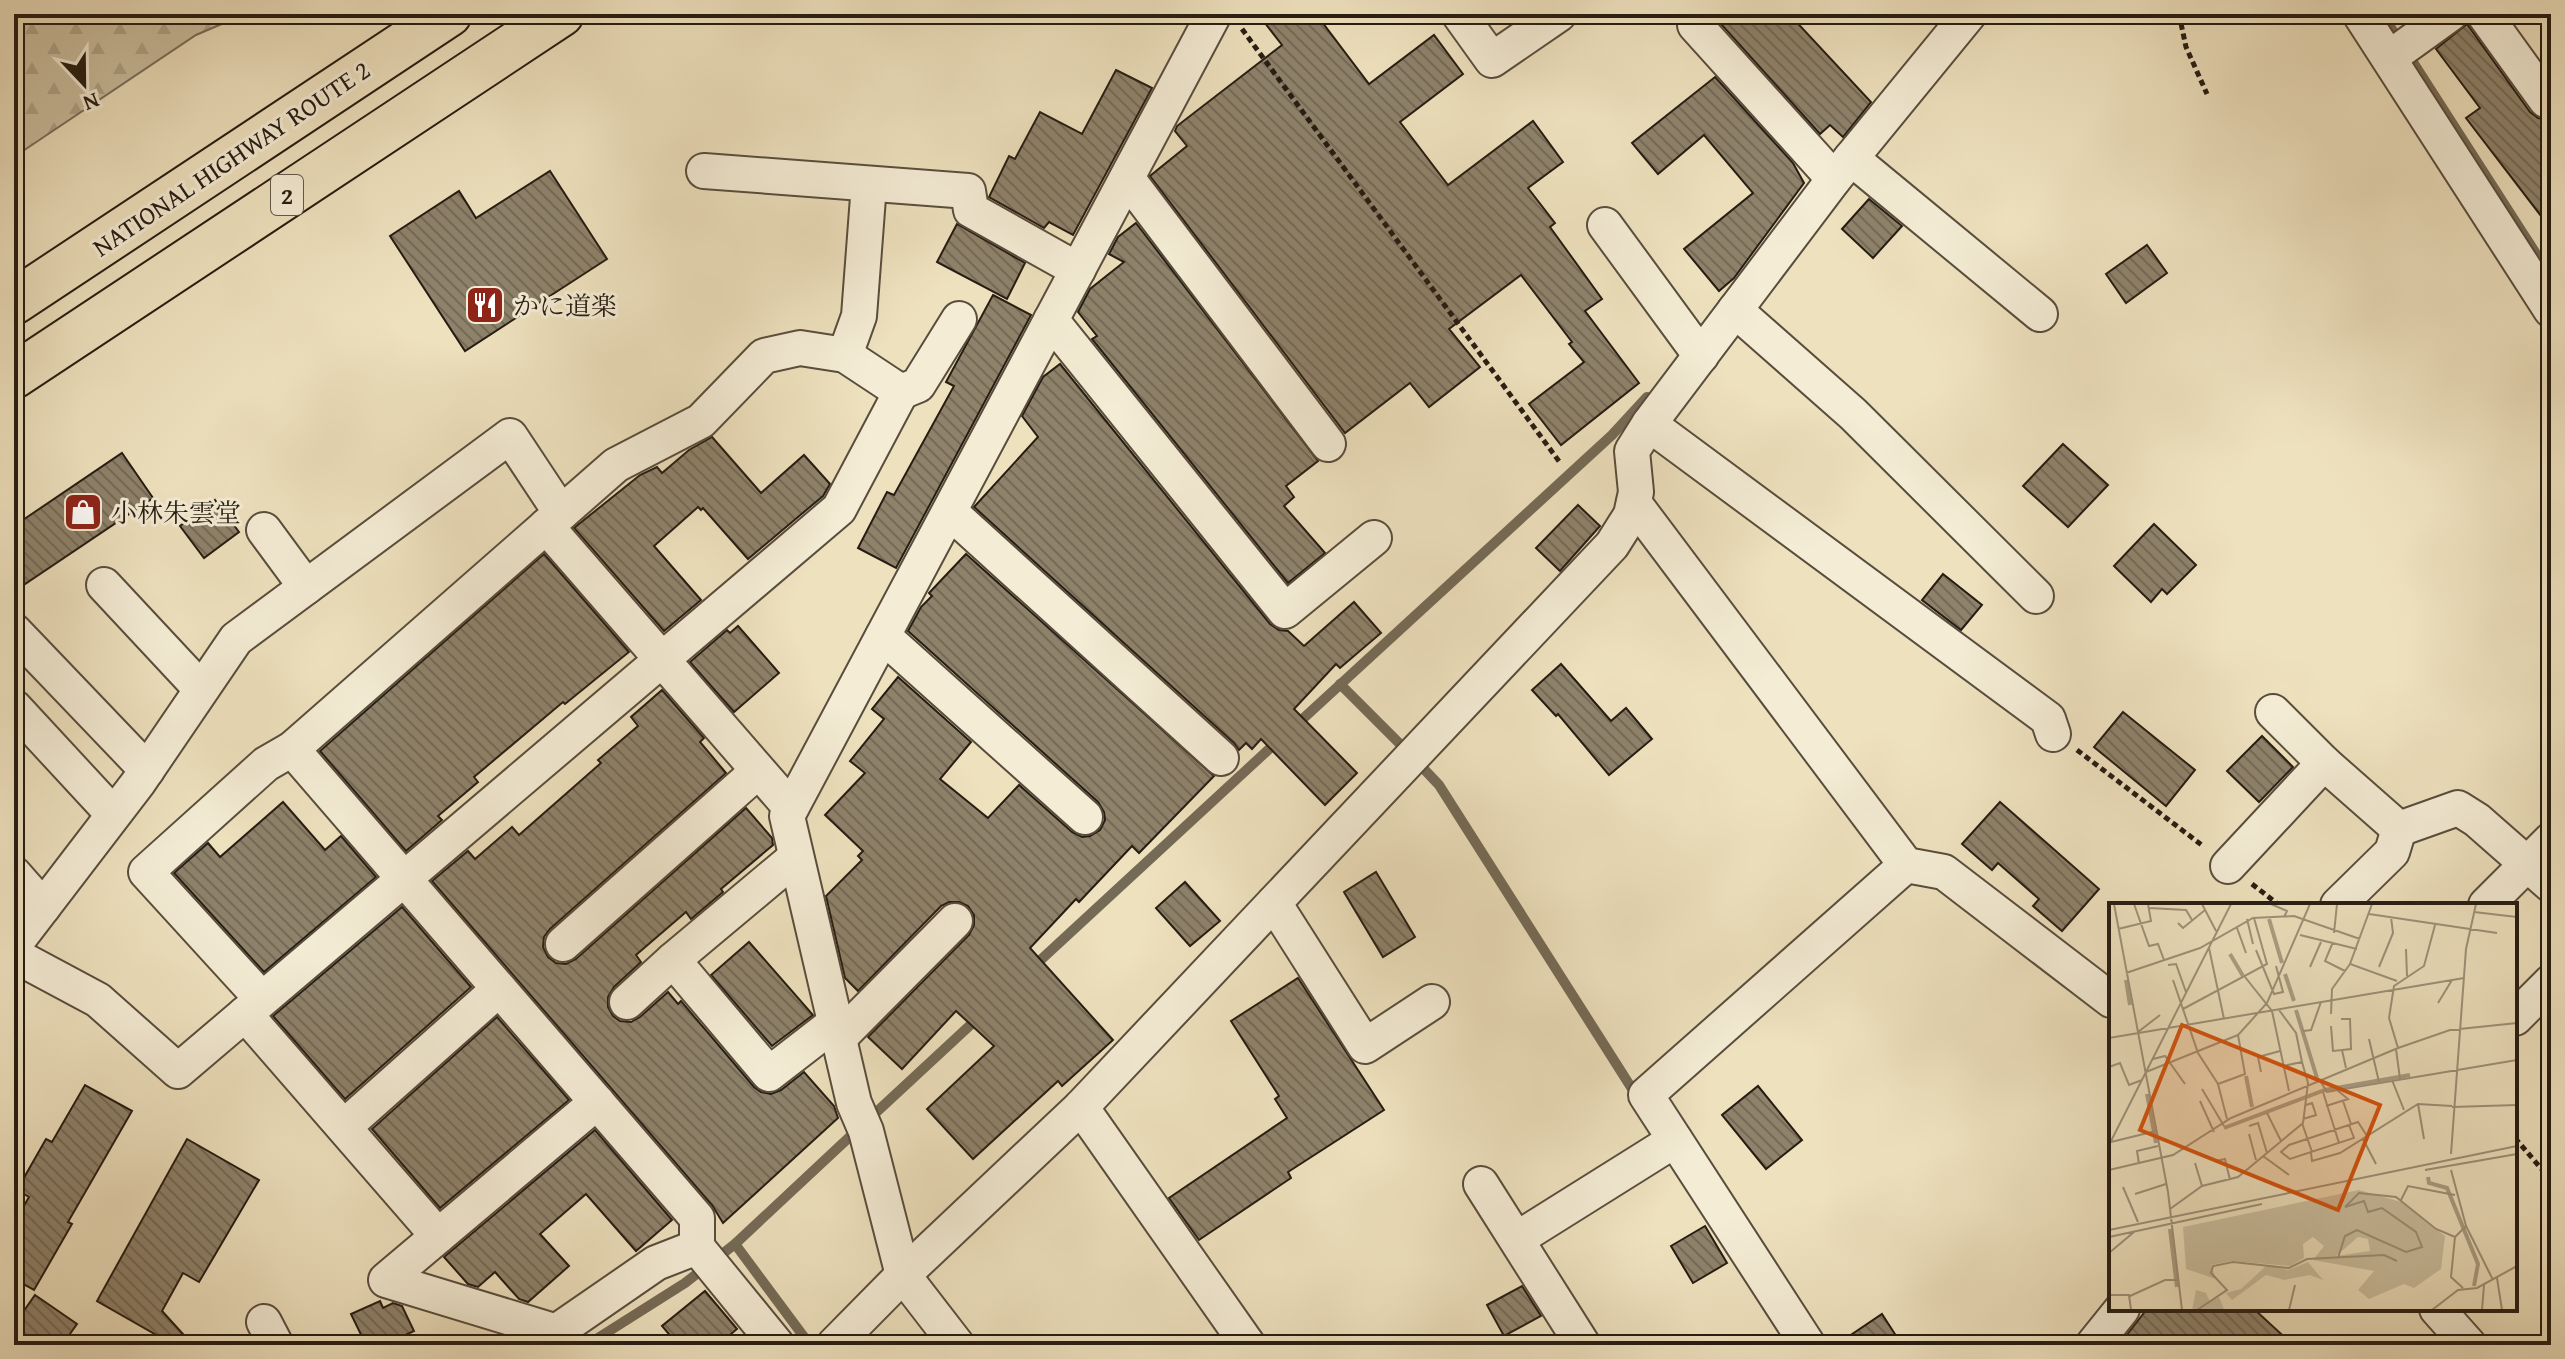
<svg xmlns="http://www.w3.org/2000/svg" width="2565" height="1359" viewBox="0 0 2565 1359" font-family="'Gentium Book Plus','Noto Serif JP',serif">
  <defs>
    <pattern id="forest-firs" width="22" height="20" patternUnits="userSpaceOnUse" patternTransform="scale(2)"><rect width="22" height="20" fill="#ccc0a1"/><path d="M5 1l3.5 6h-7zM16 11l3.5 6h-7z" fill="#afa48a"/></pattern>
    <pattern id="building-back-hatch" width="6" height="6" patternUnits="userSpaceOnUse" patternTransform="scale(2)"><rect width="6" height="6" fill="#8e826b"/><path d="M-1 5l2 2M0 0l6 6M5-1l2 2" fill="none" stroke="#746a57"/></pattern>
  </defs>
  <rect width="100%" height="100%" fill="#eee1be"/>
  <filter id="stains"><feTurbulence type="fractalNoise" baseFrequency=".0025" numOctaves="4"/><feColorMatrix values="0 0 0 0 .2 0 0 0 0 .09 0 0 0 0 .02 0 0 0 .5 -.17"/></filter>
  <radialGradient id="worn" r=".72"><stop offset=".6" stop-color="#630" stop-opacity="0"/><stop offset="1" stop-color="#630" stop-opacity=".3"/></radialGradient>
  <!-- forest -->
  <path fill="url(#forest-firs)" stroke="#796e5a" stroke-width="2" d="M14,14H245L196,35L14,157Z"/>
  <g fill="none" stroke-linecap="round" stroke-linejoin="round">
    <!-- stream -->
    <g stroke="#756a56" stroke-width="10">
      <path d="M2382,14L2551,277"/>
      <path d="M1340,684L1405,749"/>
      <path d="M1295,726L1612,435L1647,397"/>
      <path d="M1422,767L1439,785L1636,1095"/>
      <path d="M1033,967L1280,739"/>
      <path d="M869,1119L980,1016"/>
      <path d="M735,1244L810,1345"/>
      <path d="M587,1345L685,1283L735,1244L857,1130"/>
    </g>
  </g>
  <!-- building -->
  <g fill="url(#building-back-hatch)" stroke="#261c12" stroke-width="2">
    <path d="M1258,14H1316L1369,84L1434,35L1463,74L1400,122L1448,185L1533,121L1563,162L1528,188L1555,223L1550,227L1602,299L1585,311L1639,383L1561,445L1529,404L1584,362L1569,344L1572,342L1521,275L1449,329L1480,367L1429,407L1410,383L1345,433L1150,176L1187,146L1175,131L1177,126L1282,45Z"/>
    <path d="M1712,14H1789L1871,102L1843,137L1830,125L1820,134Z"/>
    <path d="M2467,24L2530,112L2538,118L2551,120V229L2466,118L2480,108L2436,49Z"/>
    <path d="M1116,70L1152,88L1073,235L1049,222L1044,228L989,197L1009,156L1015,159L1040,112L1082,134Z"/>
    <path d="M1715,77L1793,163L1804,183L1734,278L1719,291L1684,249L1753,193L1704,135L1658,174L1632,143Z"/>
    <path d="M550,171L607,259L465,351L390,236L459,191L476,218Z"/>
    <path d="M1869,199L1902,226L1873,258L1842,229Z"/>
    <path d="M1136,223L1318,461L1286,486L1294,497L1284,506L1325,553L1288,583L1092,339L1097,336L1078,312L1090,289L1124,262L1109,254L1118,237Z"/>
    <path d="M957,224L1025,263L1007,299L937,262Z"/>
    <path d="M2147,245L2167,273L2126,303L2106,274Z"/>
    <path d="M993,295L1031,315L896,568L858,548L887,492L894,495L954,386L946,382Z"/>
    <path d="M1060,364L1270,624L1279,630L1288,631L1304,646L1354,602L1381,633L1340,668L1336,664L1294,709L1357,773L1325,805L1261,739L1252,749L1246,743L1239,750L1234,743L974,507L1038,437L1022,416L1043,377Z"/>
    <path d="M712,437L761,493L804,455L830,484L823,496L748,559L703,508L701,510L698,507L654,546L701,600L664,631L574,528L640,475L657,467L662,473L689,450Z"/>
    <path d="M2063,444L2108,485L2068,527L2023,486Z"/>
    <path d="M122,453L153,498L25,584L14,568V526Z"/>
    <path d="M215,500L239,532L204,558L180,526Z"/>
    <path d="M1578,505L1600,526L1560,571L1536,548Z"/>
    <path d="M2154,524L2196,565L2167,594L2162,589L2151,602L2114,566Z"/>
    <path d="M544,554L629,652L565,704L563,702L474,777L478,782L438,816L442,820L406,851L320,751Z"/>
    <path d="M966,554L1214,776L1139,853L1132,846L1079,902L1076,899L1030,948L1113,1040L1062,1086L1058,1081L973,1159L927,1109L994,1046L956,1011L902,1069L868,1037L969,935L974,925V915L968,906L959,902H949L941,906L858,991L845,978L826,896L862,860L858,856L863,851L825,815L865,773L850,761L884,719L872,709L898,677L971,742L940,779L988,818L1019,785L1072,832L1082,837L1090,836L1100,830L1105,820L1104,812L1098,802L908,631L921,607L932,596L929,593Z"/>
    <path d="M1943,574L1982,605L1961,630L1922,600Z"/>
    <path d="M738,626L779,673L734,712L690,662L727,630L730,633Z"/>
    <path d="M1561,664L1611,721L1626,708L1652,739L1609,775L1558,714L1556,716L1532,690Z"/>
    <path d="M662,690L704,738L700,742L726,773L550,929L544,937L543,947L548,957L556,963L566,964L576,959L746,808L772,838L773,845L721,889L723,892L691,919L686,912L636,955L641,962L614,987L608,997V1007L613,1016L620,1021L631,1022L640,1017L668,992L678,1004L681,1001L754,1087L761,1092L771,1094L781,1090L804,1072L834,1106L838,1118L723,1223L712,1205L432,881L468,851L475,859L512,827L519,835L601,763L598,760L638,726L631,717Z"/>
    <path d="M2123,712L2195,770L2166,806L2094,747Z"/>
    <path d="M2262,736L2293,767L2259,802L2227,771Z"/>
    <path d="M283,802L325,850L341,836L376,877L264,972L174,873L208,843L220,857Z"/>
    <path d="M2000,802L2099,889L2062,931L2033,906L2039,899L1998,863L1992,870L1962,844Z"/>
    <path d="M1376,872L1415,937L1383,957L1344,892Z"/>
    <path d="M1185,882L1220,921L1190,946L1156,908Z"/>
    <path d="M402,907L471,987L345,1099L273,1016Z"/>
    <path d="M749,942L813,1015L772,1046L711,975Z"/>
    <path d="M1298,978L1384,1110L1288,1172L1291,1178L1199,1240L1169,1198L1287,1118L1275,1099L1279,1096L1231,1021Z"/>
    <path d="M497,1017L569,1100L440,1208L372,1129Z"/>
    <path d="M85,1085L132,1111L68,1222L72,1224L34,1290L14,1279V1223L29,1197L17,1190L46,1139L52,1142Z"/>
    <path d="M1758,1086L1802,1140L1766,1169L1722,1115Z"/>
    <path d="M595,1130L672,1220L636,1251L586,1194L540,1234L569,1266L528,1302L519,1299L495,1272L478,1287L468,1284L444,1257Z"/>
    <path d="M187,1139L259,1180L199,1282L183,1273L162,1311L193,1345H174L97,1301Z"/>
    <path d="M1705,1226L1727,1263L1693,1283L1671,1246Z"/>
    <path d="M1522,1286L1541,1316L1504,1336L1487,1305Z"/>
    <path d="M705,1291L737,1329L718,1345H678L662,1326Z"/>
    <path d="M35,1295L77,1324L62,1345H14V1325Z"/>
    <path d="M380,1301L383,1308L393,1303L402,1306L414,1331L384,1345H366L351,1314Z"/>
    <path d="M2147,1309H2254L2293,1345H2119Z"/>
    <path d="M1882,1314L1902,1345H1836Z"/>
  </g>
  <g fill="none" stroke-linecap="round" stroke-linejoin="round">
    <!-- minor casing -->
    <g stroke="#584d3d" stroke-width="38">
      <g id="minor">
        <path d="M1459,14L1492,60L1559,14"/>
        <path d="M2360,14L2551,310"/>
        <path d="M2484,14L2546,100L2551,97"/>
        <path d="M1695,25L1834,179"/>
        <path d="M2389,58L2450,14"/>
        <path d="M1851,158L2040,314"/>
        <path d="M704,171L968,191L971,210L1078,270"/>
        <path d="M1127,178L1328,444"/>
        <path d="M1605,225L1701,356"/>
        <path d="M1735,310L1853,414L2036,596"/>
        <path d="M1051,320L1285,611L1374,538"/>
        <path d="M845,355L859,316L869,184"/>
        <path d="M901,392L918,385L959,319"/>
        <path d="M1649,424L2048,719L2053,734"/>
        <path d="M1634,503L1906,865L1944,872L2111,1000"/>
        <path d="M950,512L1221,758"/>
        <path d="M546,526L791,808"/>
        <path d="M264,530L306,587"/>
        <path d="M104,585L201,689"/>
        <path d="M14,631L147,770"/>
        <path d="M883,636L1085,817"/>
        <path d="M14,707L113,814"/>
        <path d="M2273,712L2324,763L2399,829L2458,808L2477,820L2551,885"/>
        <path d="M292,749L697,1218V1247"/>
        <path d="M796,857L673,960L769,1074L835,1023"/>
        <path d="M2228,866L2324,763"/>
        <path d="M14,874L43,907"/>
        <path d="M1274,903L1365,1046L1432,1002"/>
        <path d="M2338,905L2392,852L2399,829"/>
        <path d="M2486,905L2551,840"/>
        <path d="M563,944L758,771"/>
        <path d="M14,945L138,783L236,639L510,436L561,513"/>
        <path d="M14,955L98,1000L178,1071L839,509L901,392L845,355L800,348L764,356L701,421L616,465L292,749L266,764L146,872L262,999"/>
        <path d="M627,1002L673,960"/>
        <path d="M245,1014L438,1236"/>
        <path d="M2515,1018L2551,982"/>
        <path d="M839,1038L955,921"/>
        <path d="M1081,1107L1248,1345"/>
        <path d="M344,1127L499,989"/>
        <path d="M1481,1184L1583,1345"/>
        <path d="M1517,1239L1675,1140"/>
        <path d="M2437,1309L2469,1345"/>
        <path d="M264,1322L276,1345"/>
        <path d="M557,1332L386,1280L597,1102"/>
        <path d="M540,1343L656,1263L697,1247L777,1345"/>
        <path d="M834,1345L903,1275L1081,1107L1612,545L1631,515L1636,492L1632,451L1649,424L1834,179L1969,14"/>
        <path d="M957,1345L903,1275L866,1131L854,1103L787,816L1214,14"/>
        <path d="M1808,1345L1646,1095L1906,865"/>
        <path d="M2093,1345L2122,1309"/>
      </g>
    </g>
    <!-- trunk casing -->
    <g stroke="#261c12" stroke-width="48">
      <g id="trunk">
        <path d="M14,302L449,14"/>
        <path d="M14,376L561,14"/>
      </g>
    </g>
    <!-- path -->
    <g stroke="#261c12" stroke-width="5" stroke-dasharray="6 4" stroke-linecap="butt">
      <path d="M2179,14L2186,47L2207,94"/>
      <path d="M1242,29L1561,464"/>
      <path d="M2077,750L2203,846"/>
      <path d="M2252,884L2279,905"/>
      <path d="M2515,1138L2551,1180"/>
    </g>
    <!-- minor -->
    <use href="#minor" stroke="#f4ecd5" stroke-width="34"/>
    <!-- trunk -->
    <use href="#trunk" stroke="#eee1be" stroke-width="44"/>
  </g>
  <!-- icons -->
  <defs>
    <g id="restaurant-square" transform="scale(2)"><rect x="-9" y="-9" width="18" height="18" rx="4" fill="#8f2418" stroke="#f4ecd5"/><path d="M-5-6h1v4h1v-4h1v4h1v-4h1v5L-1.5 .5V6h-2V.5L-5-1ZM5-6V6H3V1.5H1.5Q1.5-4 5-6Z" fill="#fff"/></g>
    <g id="shop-square" transform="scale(2)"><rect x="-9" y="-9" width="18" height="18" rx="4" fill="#8f2418" stroke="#f4ecd5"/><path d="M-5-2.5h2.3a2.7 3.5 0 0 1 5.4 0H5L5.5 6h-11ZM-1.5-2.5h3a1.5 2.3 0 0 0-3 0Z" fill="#fff"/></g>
  </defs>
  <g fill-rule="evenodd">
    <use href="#restaurant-square" x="485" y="305"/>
    <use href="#shop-square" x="83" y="512"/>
  </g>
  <g text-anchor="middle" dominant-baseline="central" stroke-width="6" stroke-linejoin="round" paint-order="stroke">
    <!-- shield labels -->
    <rect fill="#f4ecd5" stroke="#645a4c" stroke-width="2" x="271" y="175" width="32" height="40" rx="6"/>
    <g font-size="24" font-weight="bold" fill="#261c12">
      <text x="287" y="195">2</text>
    </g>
    <!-- street labels -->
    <g font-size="26" fill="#261c12" stroke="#f4ecd5">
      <text transform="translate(231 158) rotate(-34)">NATIONAL HIGHWAY ROUTE 2</text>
    </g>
    <!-- poi labels -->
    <g font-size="26" fill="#261c12" stroke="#f4ecd5" text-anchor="start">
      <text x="513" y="305">かに道楽</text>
      <text x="111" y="512">小林朱雲堂</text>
    </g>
  </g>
  <!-- overview -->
  <g transform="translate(2109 903)">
    <rect width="408" height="408" fill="#eee1be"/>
    <path d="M250,287L292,299L336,333L332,366L305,385L295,381L260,396L249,387L265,368L204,357L215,343L204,334L194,341L195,355L181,363L122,358L102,362L107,376L77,366L74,324ZM249,334L259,336L261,348L227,353ZM199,359L214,377L201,372L175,377L157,372L123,397L117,390L132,386L158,362L179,367ZM87,387L97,390L101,399L110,394L115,406L83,407Z" fill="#ccc0a1" fill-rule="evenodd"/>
    <path fill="none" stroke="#aa9e84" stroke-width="4" d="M160,16L173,60M121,51L134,73M176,71L185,98M17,77L21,102M187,107L208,175M137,173L143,204M38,191L47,240M115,225L216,187L301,172M319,274L320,280L338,285L369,361L365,383M61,326L68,384"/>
    <path fill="none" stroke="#9e9279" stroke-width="2" d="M5,1L59,289L73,407M25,1L40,43L49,41L55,57M93,1L107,28M162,1L178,8L175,14M263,1L241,61L288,78M40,5L77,7L83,17M365,9L408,14M260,11L388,30M138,16L144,41M69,20L74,25L96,7M128,25L137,50M9,26L42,18L39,1M225,30L228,1M191,32L248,46M224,39L216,58L236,68M100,45L115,116M297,46L298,73M147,47L165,91L174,89L167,63M59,62L67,61L77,89M201,64L212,39M270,64L284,30L282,14M17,70L91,45L144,15L185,13L251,36M136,74L163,108L180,188M64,77L89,150L109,181L118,216M329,100L343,77M74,106L158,61L145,15M170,107L187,130L193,159L174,163M222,111L223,86L241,61M232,116H241L242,146L233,147M222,123L224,148L233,147L237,165M194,128L202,127L212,99M29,129L51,112M0,135L355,75M260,136L270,179M289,145L280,115L285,83L315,63L326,22M287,146L291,176M44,156L56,153L76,181M0,164L11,160L20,182L33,177M37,169L129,132M152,169L149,154L171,148M210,176L218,189L408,157M283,177L295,207M109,181L136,171L129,132L158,100L201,1M93,186L115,223M214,189L230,240M91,198L105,229M234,198L242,221M309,201L315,236M217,203L239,196L228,187M343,204L408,202M158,210L172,238M194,216L207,212L203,200L197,202M193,220L203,249M240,222L245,235L181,256L172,249L180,242L249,219L258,233M140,223L149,220L158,250M140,231L147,257M254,236L267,261M2,239L47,228M0,242L122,1M202,250L203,258L231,250L309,201L343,203M342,251L357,46L367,1M154,253L180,272M107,258L116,256L121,277M86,260L93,283M30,261L28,248L49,243M0,267L64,252L122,215L289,145L341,127L408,120M316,267L408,251M342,267L357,323L384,377M14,284L29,319M26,291L57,281M292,297L299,283L346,292M61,306L93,283L129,274L194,220L199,180L193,159M0,327L408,243M0,334L153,301M0,350L25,329M229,355L236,333L248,327L297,349L313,344L307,329L273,305L259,309L255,298L236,304L250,290L287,294L327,326L346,334M388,375L393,407M354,385L342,374L346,334L357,323M0,392H20L22,407M21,393L56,377H69M88,407L118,387L102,370L104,363L124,359L180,365L198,356L275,352L288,358M180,407L186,382M323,407L349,387L368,385L408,363M373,407L375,382"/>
    <path fill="#d5530d" fill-opacity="0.15" stroke="#d5530d" stroke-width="4" d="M73,122L271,202L229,307L31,227Z"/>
    <rect width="408" height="408" fill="none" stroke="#261c12" stroke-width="4"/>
  </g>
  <!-- margin -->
  <rect width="2565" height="1359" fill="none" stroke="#eee1be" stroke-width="48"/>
  <rect x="16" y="16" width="2533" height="1327" fill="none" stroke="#261c12" stroke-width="4"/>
  <rect x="24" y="24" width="2517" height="1311" fill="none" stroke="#261c12" stroke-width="2"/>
  <!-- north arrow -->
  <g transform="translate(84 84) rotate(158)" stroke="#f4ecd5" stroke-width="6" paint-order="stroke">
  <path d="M0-6L14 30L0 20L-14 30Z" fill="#261c12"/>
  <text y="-12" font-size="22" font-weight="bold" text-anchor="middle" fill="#261c12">N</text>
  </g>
  <rect width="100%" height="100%" filter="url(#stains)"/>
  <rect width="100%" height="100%" fill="url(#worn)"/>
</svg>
